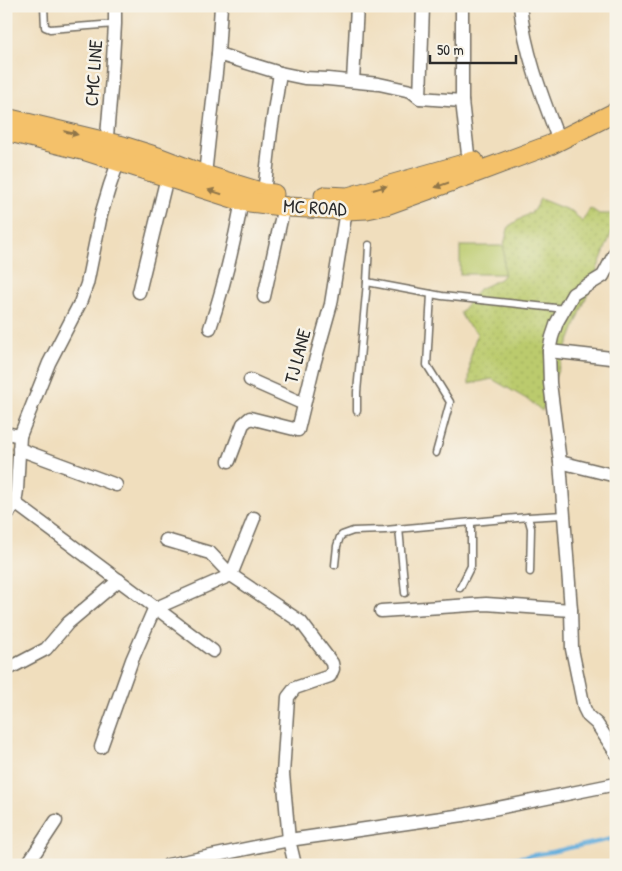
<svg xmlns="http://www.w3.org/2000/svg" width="622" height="871" viewBox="0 0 622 871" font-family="'Patrick Hand',sans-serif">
  <defs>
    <pattern id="grass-dots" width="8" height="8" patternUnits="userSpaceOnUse" patternTransform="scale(1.25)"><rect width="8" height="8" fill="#bbcb6d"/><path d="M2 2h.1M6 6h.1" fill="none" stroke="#a1ae5f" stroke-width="1.8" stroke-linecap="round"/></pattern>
  </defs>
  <rect width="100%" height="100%" fill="#f7f3e8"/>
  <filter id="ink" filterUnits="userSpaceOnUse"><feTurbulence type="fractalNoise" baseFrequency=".02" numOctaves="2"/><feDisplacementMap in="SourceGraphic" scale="10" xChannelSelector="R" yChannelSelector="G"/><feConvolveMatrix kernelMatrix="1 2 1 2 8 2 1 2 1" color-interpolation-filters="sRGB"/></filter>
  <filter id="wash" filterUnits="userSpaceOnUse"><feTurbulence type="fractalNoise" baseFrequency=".0096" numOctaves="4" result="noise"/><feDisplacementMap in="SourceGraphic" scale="20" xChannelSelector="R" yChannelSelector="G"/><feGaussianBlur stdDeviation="1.12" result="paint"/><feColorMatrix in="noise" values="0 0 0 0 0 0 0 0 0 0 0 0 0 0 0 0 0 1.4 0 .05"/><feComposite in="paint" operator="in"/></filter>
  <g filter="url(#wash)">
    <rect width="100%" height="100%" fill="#f0debd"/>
    <!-- grass -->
    <path fill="url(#grass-dots)" stroke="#737b4c" d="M540,199L573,212L582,222L590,208L599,214H616V221L542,411L530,401L492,379L469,384L470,359L477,333L466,323L460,313L479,289L500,279L504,274C500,255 504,244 509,226L533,211Z"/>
    <!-- park -->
    <rect fill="#bbcb6d" stroke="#737b4c" x="460" y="246" width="44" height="28"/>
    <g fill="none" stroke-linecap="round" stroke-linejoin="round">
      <!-- stream -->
      <path stroke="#64addc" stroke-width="4" d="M473,865L551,852L616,838"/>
    </g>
  </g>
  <g filter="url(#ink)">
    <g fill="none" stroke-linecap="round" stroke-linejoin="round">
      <!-- service casing -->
      <g stroke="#706a5e" stroke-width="9">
        <g id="service">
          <path d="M44,6L45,27L50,29L115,24"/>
          <path d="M369,245L367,282L442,296L565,309"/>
          <path d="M431,294L427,365L450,402L436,453"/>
          <path d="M357,411V392L367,282"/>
          <path d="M528,517L531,528L530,572"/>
          <path d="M399,528L405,593"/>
          <path d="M335,565L337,546L340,537L342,535L353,531L385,530L528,517L564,515"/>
          <path d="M460,588L471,566V522"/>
        </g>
      </g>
      <!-- minor casing -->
      <g stroke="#706a5e" stroke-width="15">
        <g id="minor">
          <path d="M462,6V101L469,163"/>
          <path d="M520,6C525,51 540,91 556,133"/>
          <path d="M218,54L280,73L304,78L328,79L379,84L411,91L420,98L462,101"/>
          <path d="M353,81L357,6"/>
          <path d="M420,98L423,6"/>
          <path d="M106,148L112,77L115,24V6"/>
          <path d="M205,175L218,54L221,6"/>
          <path d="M264,193L271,131L280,73"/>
          <path d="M616,251L603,276L573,294L557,322L552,337L549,351L550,383L560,462L571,610L572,649L584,708L588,716L597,724L616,753"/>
          <path d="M139,292L167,177"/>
          <path d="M264,297L284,206"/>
          <path d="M210,328C224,286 234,244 242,201"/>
          <path d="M549,351L611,358"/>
          <path d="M250,380L304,404"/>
          <path d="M6,433L20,436"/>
          <path d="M19,449L116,485"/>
          <path d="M229,461L243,424L250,418L298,430L313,368L331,304L347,204"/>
          <path d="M560,462L616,476"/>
          <path d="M15,503L156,608L231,575L301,622L332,663L333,669L330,676L295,688L288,697L283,774L289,840L168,865"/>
          <path d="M6,517L15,503L17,490L20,436L49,363L80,303L87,284L101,215L110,185L121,154"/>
          <path d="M166,540L210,553L231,575L254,518"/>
          <path d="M156,608L213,651"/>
          <path d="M381,611L486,604L571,610"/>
          <path d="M6,670L46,649L68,623L119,580"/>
          <path d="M101,747L132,660L155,607"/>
          <path d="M27,865L56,821"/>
          <path d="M295,865L289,840L463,815L616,784"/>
        </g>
      </g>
      <!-- primary casing -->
      <g stroke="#706a5e" stroke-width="21">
        <g id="primary">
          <path d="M6,118L123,146L158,157L205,175L264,193L274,194"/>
          <path d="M6,131L86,151L242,201L288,207L346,210L367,209L386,205L472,174L550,145L616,112"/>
          <path d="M324,196L348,197L474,161"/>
        </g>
      </g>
      <!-- service -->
      <use href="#service" stroke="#fff" stroke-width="6"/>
      <!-- minor -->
      <use href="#minor" stroke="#fff" stroke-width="12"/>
      <!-- primary -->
      <use href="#primary" stroke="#f4c16a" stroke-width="19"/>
    </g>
    <!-- one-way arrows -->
    <defs><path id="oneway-solid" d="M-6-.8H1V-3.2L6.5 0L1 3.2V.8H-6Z" transform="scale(1.25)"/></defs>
    <g fill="#90764a">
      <use href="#oneway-solid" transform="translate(71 133) rotate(14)"/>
      <use href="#oneway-solid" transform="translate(442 185) rotate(161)"/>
      <use href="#oneway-solid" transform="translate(380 188) rotate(-16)"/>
      <use href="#oneway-solid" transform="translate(215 192) rotate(-162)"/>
    </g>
  </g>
  <g text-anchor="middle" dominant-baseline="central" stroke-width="5" stroke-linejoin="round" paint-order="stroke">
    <!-- street labels -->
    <g font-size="19" fill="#2b2b2b" stroke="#f7f3e8">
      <text transform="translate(93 73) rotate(-86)">CMC LINE</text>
      <text transform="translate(315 207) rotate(3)">MC ROAD</text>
      <text transform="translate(297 356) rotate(-75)">TJ LANE</text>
    </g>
  </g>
  <!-- margin -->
  <rect width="622" height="871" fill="none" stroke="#f7f3e8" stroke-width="25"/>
  <!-- scale -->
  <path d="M430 55v8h86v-8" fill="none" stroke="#2b2b2b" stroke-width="2.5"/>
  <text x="437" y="55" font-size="15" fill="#2b2b2b" stroke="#f7f3e8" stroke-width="4" paint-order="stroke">50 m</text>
</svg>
